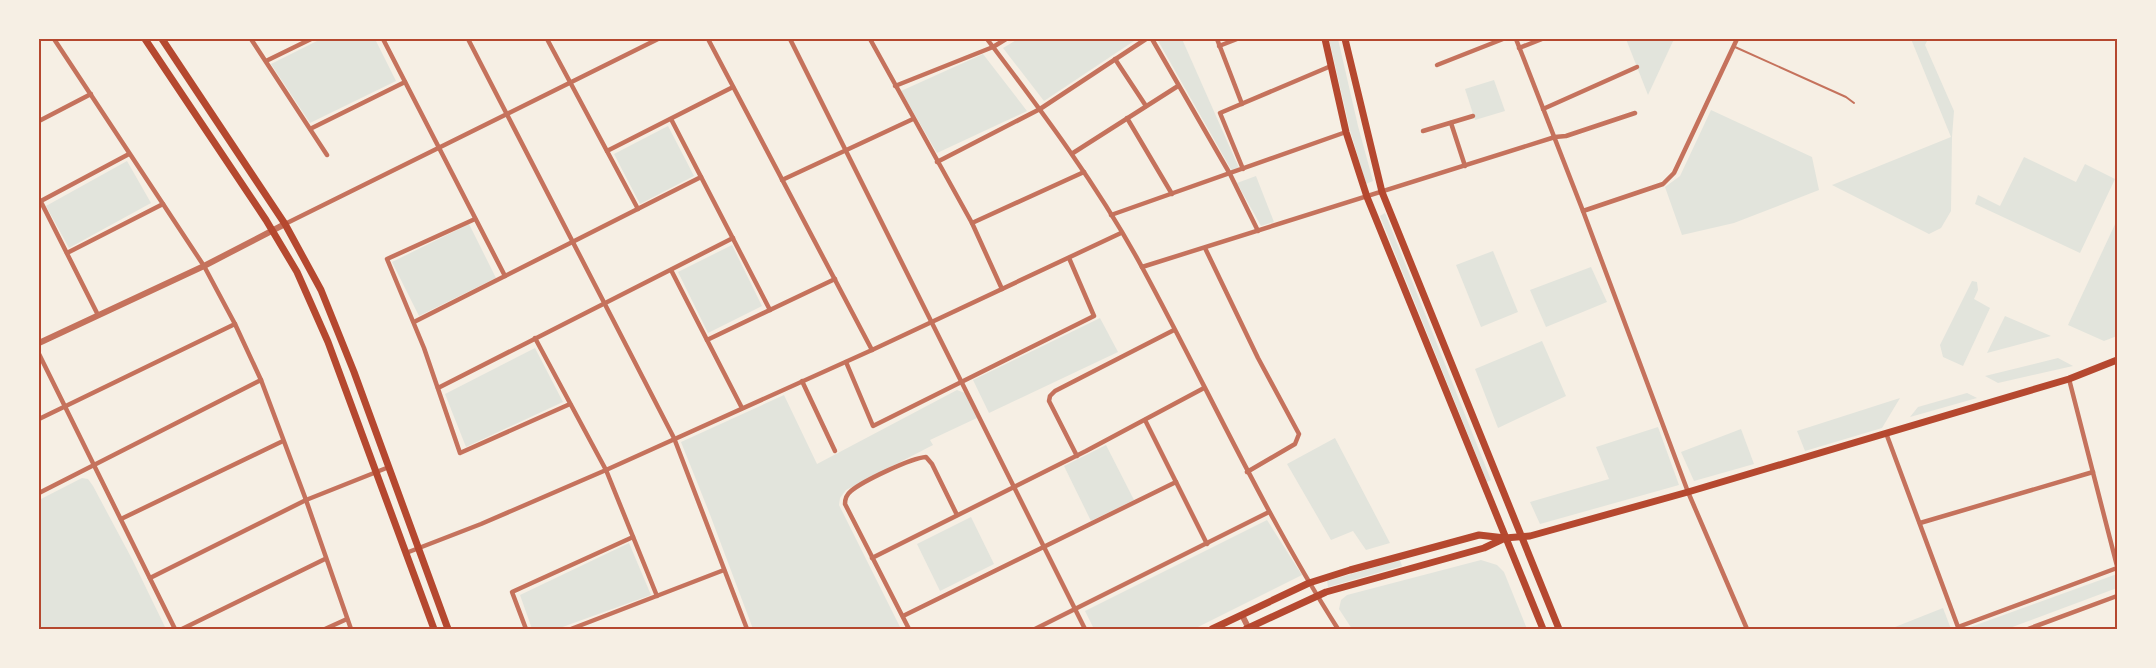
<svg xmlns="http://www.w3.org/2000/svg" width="2156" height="668" viewBox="0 0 2156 668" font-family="Figtree,sans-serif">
  <rect width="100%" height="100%" fill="#f6efe4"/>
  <!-- green -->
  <g fill="#e2e4dc">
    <path d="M321,39H375L396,81L310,123L271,64Z"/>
    <path d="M1018,39H1137L1044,101L1003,48Z"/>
    <path d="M1157,39H1182L1239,168L1232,171Z"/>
    <path d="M1329,39H1338L1358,126L1373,181L1366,184L1350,130Z"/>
    <path d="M1626,39H1674L1648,95Z"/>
    <path d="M1911,39H1928L1925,45L1954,111L1952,137L1951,211L1941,228L1929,234L1832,185L1951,137Z"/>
    <path d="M983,54L1027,111L937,153L901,91Z"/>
    <path d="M1494,80L1505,111L1475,120L1465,89Z"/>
    <path d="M1711,110L1812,157L1819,190L1734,223L1682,235L1665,187L1680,176Z"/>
    <path d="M668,126L694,176L640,204L614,154Z"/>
    <path d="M2024,157L2076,182L2085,164L2115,179L2080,253L1975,204L1978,195L2000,206Z"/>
    <path d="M127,161L151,203L69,248L46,206Z"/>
    <path d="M1256,176L1274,222L1261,226L1237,183Z"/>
    <path d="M1385,213L1491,480L1487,482L1380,216Z"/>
    <path d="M2117,220V336L2104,341L2068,325Z"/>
    <path d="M469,224L496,278L419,316L392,262Z"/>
    <path d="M732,245L762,306L708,333L678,272Z"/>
    <path d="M1493,251L1518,312L1481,327L1456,265Z"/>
    <path d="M1591,267L1607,302L1546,327L1530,290Z"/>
    <path d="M1972,281L1977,282L1978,290L1974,299L1990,308L1963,366L1943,357L1940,345Z"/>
    <path d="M2005,316L2051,336L1987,353Z"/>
    <path d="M1100,318L1118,352L989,413L973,380Z"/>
    <path d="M1542,341L1566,396L1498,428L1475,369Z"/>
    <path d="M535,348L563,402L466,447L445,394Z"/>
    <path d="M2058,358L2073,366L1998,383L1985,376Z"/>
    <path d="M957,390L965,393L979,417L930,440L933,445L846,490L840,498L839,505L901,629H753L709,512L681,442L784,395L817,464Z"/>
    <path d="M1967,393L1977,398L1910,417L1918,407Z"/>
    <path d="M1900,398L1882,428L1805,451L1797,431Z"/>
    <path d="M1658,427L1679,485L1540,524L1530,502L1609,479L1596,447Z"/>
    <path d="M1741,429L1754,464L1694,481L1681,452Z"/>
    <path d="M1335,438L1390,543L1366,550L1353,531L1331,540L1287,464Z"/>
    <path d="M1106,445L1134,500L1091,521L1064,466Z"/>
    <path d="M82,478L88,479L93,486L132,559L166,629H39V500Z"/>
    <path d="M971,517L994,564L940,591L917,544Z"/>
    <path d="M1267,520L1302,575L1194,629H1094L1085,611Z"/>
    <path d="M629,543L651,595L557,629H532L520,595Z"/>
    <path d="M1400,560L1402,566L1328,587L1327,581Z"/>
    <path d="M1481,560L1497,565L1504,572L1527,629H1352L1339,609L1341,600L1347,595Z"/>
    <path d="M2117,574V588L2007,629H1965Z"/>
    <path d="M1943,608L1951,629H1890Z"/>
  </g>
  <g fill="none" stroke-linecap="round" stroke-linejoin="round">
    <!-- service -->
    <path stroke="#c5725c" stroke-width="2" d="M1735,47L1846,97L1854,103"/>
    <!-- minor -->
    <g stroke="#c5725c" stroke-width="4.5">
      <path d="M54,39L204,266L235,324L261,380L306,500L351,629"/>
      <path d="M251,39L327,155"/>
      <path d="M383,39L505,276"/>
      <path d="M468,39L674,438L747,629"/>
      <path d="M547,39L638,209"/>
      <path d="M708,39L872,350"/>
      <path d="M790,39L1085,629"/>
      <path d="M870,39L972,223L1002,289"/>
      <path d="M987,39C1043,113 1099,187 1143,269C1208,389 1264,513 1338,629"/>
      <path d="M1152,39L1230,174L1258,231"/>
      <path d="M1217,39L1242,104"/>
      <path d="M1516,39L1583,211L1688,492L1747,629"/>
      <path d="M1219,46L1237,39"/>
      <path d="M1519,48L1542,39"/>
      <path d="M1115,59L1146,106"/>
      <path d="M266,61L311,39"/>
      <path d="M1437,65L1503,39"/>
      <path d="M895,86L993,47L1006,39"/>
      <path d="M1543,109L1637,67"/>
      <path d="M1127,118L1172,194"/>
      <path d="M671,119L770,310"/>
      <path d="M39,121L91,94"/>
      <path d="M1451,123L1465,166"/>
      <path d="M312,128L405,82"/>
      <path d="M1423,131L1473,116"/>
      <path d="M607,151L733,87"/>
      <path d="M1073,153L1178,86"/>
      <path d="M937,162L1040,109L1146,39"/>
      <path d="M1243,169L1220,113L1331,66"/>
      <path d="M782,180L913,119"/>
      <path d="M39,202L129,154"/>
      <path d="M41,202L98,315"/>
      <path d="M1583,211L1663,184L1674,173L1737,39"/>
      <path d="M1111,215L1346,132"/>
      <path d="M475,219L387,259L424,348L460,453L570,404"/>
      <path d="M972,223L1084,172"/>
      <path d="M285,224L658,39"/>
      <path d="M1205,248L1258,358L1299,434L1295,444L1247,472"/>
      <path d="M67,253L163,204"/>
      <path d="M1142,267L1555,137L1566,136L1635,113"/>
      <path d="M671,270L742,408"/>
      <path d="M414,322L701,177"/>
      <path d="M535,338L606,470L657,596"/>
      <path d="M707,340L835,279"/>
      <path d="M39,354L175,629"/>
      <path d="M846,362L873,426L1094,316L1069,258"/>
      <path d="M2069,379L2117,566"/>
      <path d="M802,381L835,451"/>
      <path d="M438,388L733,238"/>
      <path d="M39,419L235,324"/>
      <path d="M1145,420L1207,544"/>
      <path d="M1886,433L1958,627L2117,568"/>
      <path d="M1077,456L1049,401L1050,396L1055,391L1174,330"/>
      <path d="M39,493L261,380"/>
      <path d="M121,519L283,441"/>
      <path d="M1920,523L2093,472"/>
      <path d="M406,553L481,524L606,470L872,350L1121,233"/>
      <path d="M872,558L1086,451L1204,388"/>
      <path d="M150,578L306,500L389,467"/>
      <path d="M903,616L1176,482"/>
      <path d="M182,629L325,559"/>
      <path d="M325,629L347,619"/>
      <path d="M526,629L512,592L633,537"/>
      <path d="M571,629L724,570"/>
      <path d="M909,629L845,504C845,499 846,495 851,491C863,481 911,458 926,457L932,464L957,515"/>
      <path d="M1035,629L1269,512"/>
      <path d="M2028,629L2117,596"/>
    </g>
    <!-- tertiary -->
    <g stroke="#c5725c" stroke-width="6">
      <path d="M39,343L204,266L285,224"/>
      <path d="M1242,615L1249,629"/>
    </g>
    <!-- secondary -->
    <g stroke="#b5482f" stroke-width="7">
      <path d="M145,39L266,220L297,272L328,342L434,629"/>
      <path d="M162,39L285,224L321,290L354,372L448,629"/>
      <path d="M1325,39L1346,132L1367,197L1543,629"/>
      <path d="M1345,39L1382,192L1559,629"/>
      <path d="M1212,629L1309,583L1350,570L1479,535L1505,538L1530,536L1688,492L2069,379L2117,360"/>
      <path d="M1246,629L1326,592L1484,548L1505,538"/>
    </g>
  </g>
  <!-- border -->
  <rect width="2156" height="668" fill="none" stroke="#f6efe4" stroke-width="81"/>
  <rect x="40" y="40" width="2076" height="588" fill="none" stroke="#b5482f" stroke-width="2"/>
</svg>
